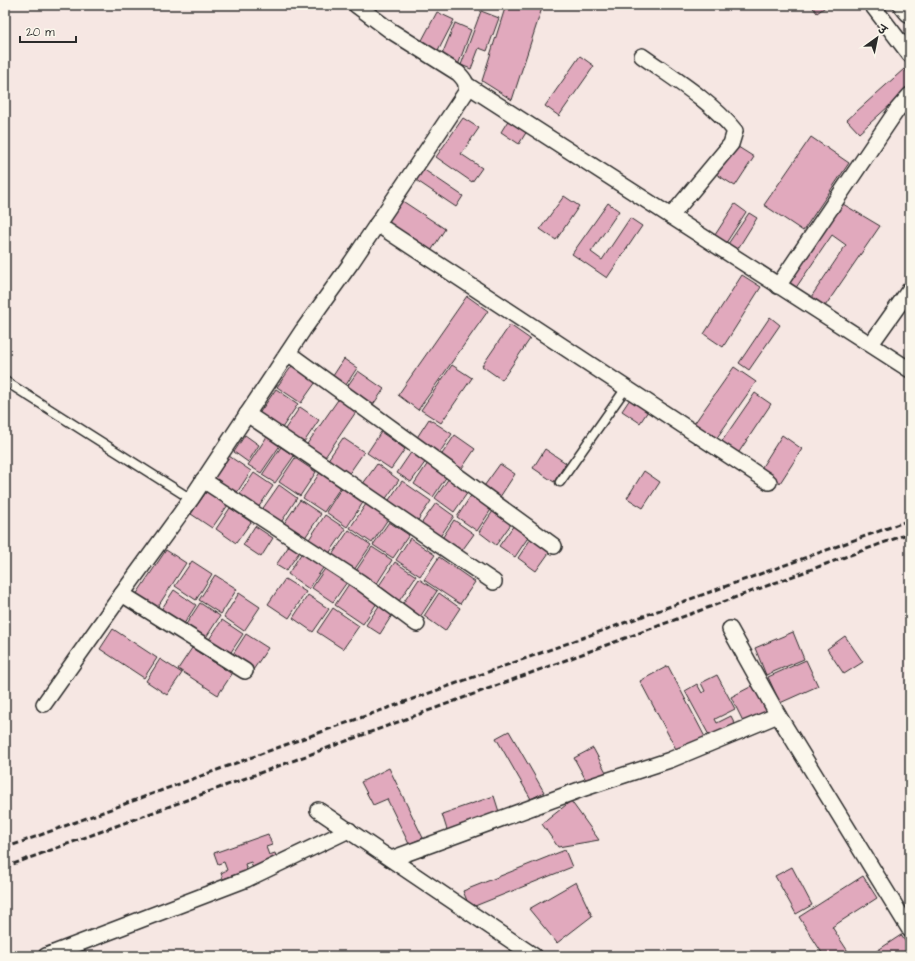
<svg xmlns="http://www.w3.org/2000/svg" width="915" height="961" viewBox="0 0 915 961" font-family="'Architects Daughter','Playpen Sans Deva',sans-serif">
  <rect width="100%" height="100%" fill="#f6e7e3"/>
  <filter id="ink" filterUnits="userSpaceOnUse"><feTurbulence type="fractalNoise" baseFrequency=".025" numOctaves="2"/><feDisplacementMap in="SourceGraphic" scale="8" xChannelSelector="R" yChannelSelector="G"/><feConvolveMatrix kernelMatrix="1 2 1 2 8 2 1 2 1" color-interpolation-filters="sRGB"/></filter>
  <g filter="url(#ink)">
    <!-- building -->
    <g fill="#e1a9bd" stroke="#2b2b2b">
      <path d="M506,5H543L512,100L482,81Z"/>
      <path d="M811,5H828L817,13Z"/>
      <path d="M481,11L499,18L487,51L479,48L471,69L461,65Z"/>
      <path d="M437,12L454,20L437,53L420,44Z"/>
      <path d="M455,23L471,30L457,68L441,57Z"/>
      <path d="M580,56L594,66L559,116L545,106Z"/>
      <path d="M904,69L910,76V87L859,133L847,120Z"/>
      <path d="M463,118L479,128L461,154L482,168L472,182L436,157Z"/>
      <path d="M509,119L527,131L519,144L501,132Z"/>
      <path d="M811,137L849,163L803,231L764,205Z"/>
      <path d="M735,145L754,157L735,186L716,174Z"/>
      <path d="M423,169L463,196L456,207L416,180Z"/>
      <path d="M564,196L579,206L556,240L540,229Z"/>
      <path d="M401,200L445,229L431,251L387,222Z"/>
      <path d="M608,203L619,211L591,252L602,260L630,218L642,226L607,278L572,254Z"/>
      <path d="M735,204L746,212L726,243L715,235Z"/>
      <path d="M843,204L880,226L821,312L807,303L846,245L832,235L793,292L784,285Z"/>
      <path d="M749,213L757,218L737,250L728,244Z"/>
      <path d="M742,275L761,287L723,347L704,334Z"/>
      <path d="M467,296L488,311L418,410L398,395Z"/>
      <path d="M770,317L780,325L749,370L739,363Z"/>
      <path d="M510,325L530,339L502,380L482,366Z"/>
      <path d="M344,359L357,368L344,388L331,379Z"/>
      <path d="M294,363L318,379L301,403L277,387Z"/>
      <path d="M452,365L472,378L441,423L421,410Z"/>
      <path d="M734,367L756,382L716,439L694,424Z"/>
      <path d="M358,371L384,389L370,409L344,391Z"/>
      <path d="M276,389L298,404L280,431L258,415Z"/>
      <path d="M755,393L771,404L737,455L720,444Z"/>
      <path d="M340,397L358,409L323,460L305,447Z"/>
      <path d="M630,399L648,411L640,423L622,411Z"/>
      <path d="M300,407L319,420L302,445L283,432Z"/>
      <path d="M429,419L452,434L438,455L416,439Z"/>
      <path d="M381,432L405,449L391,469L367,453Z"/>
      <path d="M245,435L259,445L248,462L234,452Z"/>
      <path d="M268,435L281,444L261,473L248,465Z"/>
      <path d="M455,435L475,449L460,471L440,457Z"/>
      <path d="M782,435L802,449L780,483L760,470Z"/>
      <path d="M343,438L364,452L346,478L325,464Z"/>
      <path d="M281,447L294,456L275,483L262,475Z"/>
      <path d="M545,449L566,463L554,482L533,468Z"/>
      <path d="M412,451L426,461L411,482L397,473Z"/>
      <path d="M229,456L251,471L236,494L214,479Z"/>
      <path d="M295,458L316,472L300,496L279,482Z"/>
      <path d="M428,463L447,476L433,497L414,484Z"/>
      <path d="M377,464L399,480L382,504L360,488Z"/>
      <path d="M500,464L515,474L498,500L482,489Z"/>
      <path d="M321,471L342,485L324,512L303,498Z"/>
      <path d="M644,471L660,482L643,508L627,498Z"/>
      <path d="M254,473L273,486L258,508L239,495Z"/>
      <path d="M449,478L468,492L454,512L435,498Z"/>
      <path d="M402,481L431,501L414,526L385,506Z"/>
      <path d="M279,485L297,498L280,524L261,511Z"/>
      <path d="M342,487L364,501L347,527L326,512Z"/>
      <path d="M207,491L228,505L212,528L191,514Z"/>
      <path d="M474,491L494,505L477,531L457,517Z"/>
      <path d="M300,500L321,514L304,539L283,525Z"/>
      <path d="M436,503L454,516L437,541L418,528Z"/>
      <path d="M366,504L388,519L372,543L350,528Z"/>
      <path d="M230,508L251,522L236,543L216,529Z"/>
      <path d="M493,511L511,524L496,545L479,532Z"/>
      <path d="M325,515L346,529L328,555L308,541Z"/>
      <path d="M454,520L474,534L458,556L439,543Z"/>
      <path d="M389,522L409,535L393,558L373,545Z"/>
      <path d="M514,525L529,536L515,557L499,546Z"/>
      <path d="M255,526L273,538L261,557L243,545Z"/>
      <path d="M349,530L371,545L354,570L332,555Z"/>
      <path d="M532,537L551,550L536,571L518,558Z"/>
      <path d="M410,538L435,555L420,576L396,560Z"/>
      <path d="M293,540L303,547L286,571L276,565Z"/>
      <path d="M372,547L392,560L376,585L356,571Z"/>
      <path d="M166,550L186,563L155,611L134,598Z"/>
      <path d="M303,551L325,565L309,589L288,574Z"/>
      <path d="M439,557L475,582L460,604L424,580Z"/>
      <path d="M192,561L212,574L196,600L175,586Z"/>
      <path d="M395,562L416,576L399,601L378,587Z"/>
      <path d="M326,567L347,582L333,602L312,588Z"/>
      <path d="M215,575L237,589L221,614L199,600Z"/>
      <path d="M285,579L306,592L289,618L268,604Z"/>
      <path d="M419,579L437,591L420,617L402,605Z"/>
      <path d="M351,581L379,600L363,624L335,605Z"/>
      <path d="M174,590L196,605L182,627L159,613Z"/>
      <path d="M239,593L260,607L244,631L224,617Z"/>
      <path d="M439,593L460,608L445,631L424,616Z"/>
      <path d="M308,595L329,609L313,632L293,618Z"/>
      <path d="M200,603L220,616L203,642L183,629Z"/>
      <path d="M381,603L394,612L380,634L366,625Z"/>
      <path d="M333,608L359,626L343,649L317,632Z"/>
      <path d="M222,620L243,634L227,658L206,644Z"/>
      <path d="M113,629L157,658L144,678L100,649Z"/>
      <path d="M793,632L804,659L766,675L755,648Z"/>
      <path d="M246,634L268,648L251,673L230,659Z"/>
      <path d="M845,636L863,662L844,674L827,649Z"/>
      <path d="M192,648L232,674L218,695L178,669Z"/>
      <path d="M160,659L182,673L167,695L146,681Z"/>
      <path d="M806,660L818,686L780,703L768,677Z"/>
      <path d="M668,666L705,737L677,751L640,681Z"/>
      <path d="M717,675L735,709L715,719L717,723L731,716L735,724L710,737L685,691L697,684L702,693L705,691L701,683Z"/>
      <path d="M754,685L768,714L745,725L731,697Z"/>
      <path d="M509,731L544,792L531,799L496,738Z"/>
      <path d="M593,748L606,772L587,782L574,758Z"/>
      <path d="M389,768L423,838L409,844L387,799L373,805L361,782Z"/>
      <path d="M494,796L500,815L448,833L442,814Z"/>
      <path d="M571,801L599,840L558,847L542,824Z"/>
      <path d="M268,834L272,845L266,847L269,855L275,853L277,860L253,869L251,862L245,864L247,871L223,879L221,873L227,870L224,862L218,864L214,853Z"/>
      <path d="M565,850L572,867L470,908L463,891Z"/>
      <path d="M792,867L812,905L796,914L775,876Z"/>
      <path d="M863,876L877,898L832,927L851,956H824L799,917Z"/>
      <path d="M576,882L592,916L557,943L529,909Z"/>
      <path d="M901,935L910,949V956H869Z"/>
    </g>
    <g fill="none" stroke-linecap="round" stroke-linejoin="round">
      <!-- lane casing -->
      <g stroke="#2b2b2b" stroke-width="11">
        <g id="lane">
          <path d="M5,381L191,499"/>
          <path d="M560,482L626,388"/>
        </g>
      </g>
      <!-- street casing -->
      <g stroke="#2b2b2b" stroke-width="18">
        <g id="street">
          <path d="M872,5L910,55"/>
          <path d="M642,56C673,78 711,101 735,131L731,144L671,216"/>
          <path d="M467,85L910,370"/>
          <path d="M377,224L769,482"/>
          <path d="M778,286L897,110L910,95"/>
          <path d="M871,344L910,289"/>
          <path d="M288,353L554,546"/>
          <path d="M247,414C330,469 411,526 494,582"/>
          <path d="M203,480L360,582L417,624"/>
          <path d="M122,594L245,671"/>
          <path d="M730,629L778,715L910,930"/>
          <path d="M44,704L122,594L191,499L303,330L351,263L466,92C467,83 465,80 458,73L391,31L356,5"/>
          <path d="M318,810L534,956"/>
          <path d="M391,859L582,789L670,760L778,715"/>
          <path d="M46,956L247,879L349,830"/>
        </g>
      </g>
      <!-- secondary casing -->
      <g stroke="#2b2b2b" stroke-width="25">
        <path id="secondary" d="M905,5L910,11"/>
      </g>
      <!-- lane -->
      <use href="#lane" stroke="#fbf7ec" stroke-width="8"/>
      <!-- street -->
      <use href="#street" stroke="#fbf7ec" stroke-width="15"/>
      <!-- secondary -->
      <use href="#secondary" stroke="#fbf7ec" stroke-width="22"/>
      <!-- rail -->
      <g stroke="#2b2b2b" stroke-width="3" stroke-dasharray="6 3" stroke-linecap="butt">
        <path d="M5,848L285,745L910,520"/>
        <path d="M5,867L910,533"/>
      </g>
    </g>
  </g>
  <!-- margin -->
  <rect width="915" height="961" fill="none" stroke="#fbf7ec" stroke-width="20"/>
  <rect x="10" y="10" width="895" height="941" fill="none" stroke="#2b2b2b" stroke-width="1.5" filter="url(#ink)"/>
  <!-- north arrow -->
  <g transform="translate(877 38) rotate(33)" stroke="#fbf7ec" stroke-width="3" paint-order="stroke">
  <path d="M0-3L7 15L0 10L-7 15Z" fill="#2b2b2b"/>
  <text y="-6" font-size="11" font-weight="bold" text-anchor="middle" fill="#2b2b2b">उ</text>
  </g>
  <!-- scale -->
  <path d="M20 36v6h56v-6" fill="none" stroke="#2b2b2b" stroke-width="2"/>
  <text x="26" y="36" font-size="12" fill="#2b2b2b" stroke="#fbf7ec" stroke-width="3" paint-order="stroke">20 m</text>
</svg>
